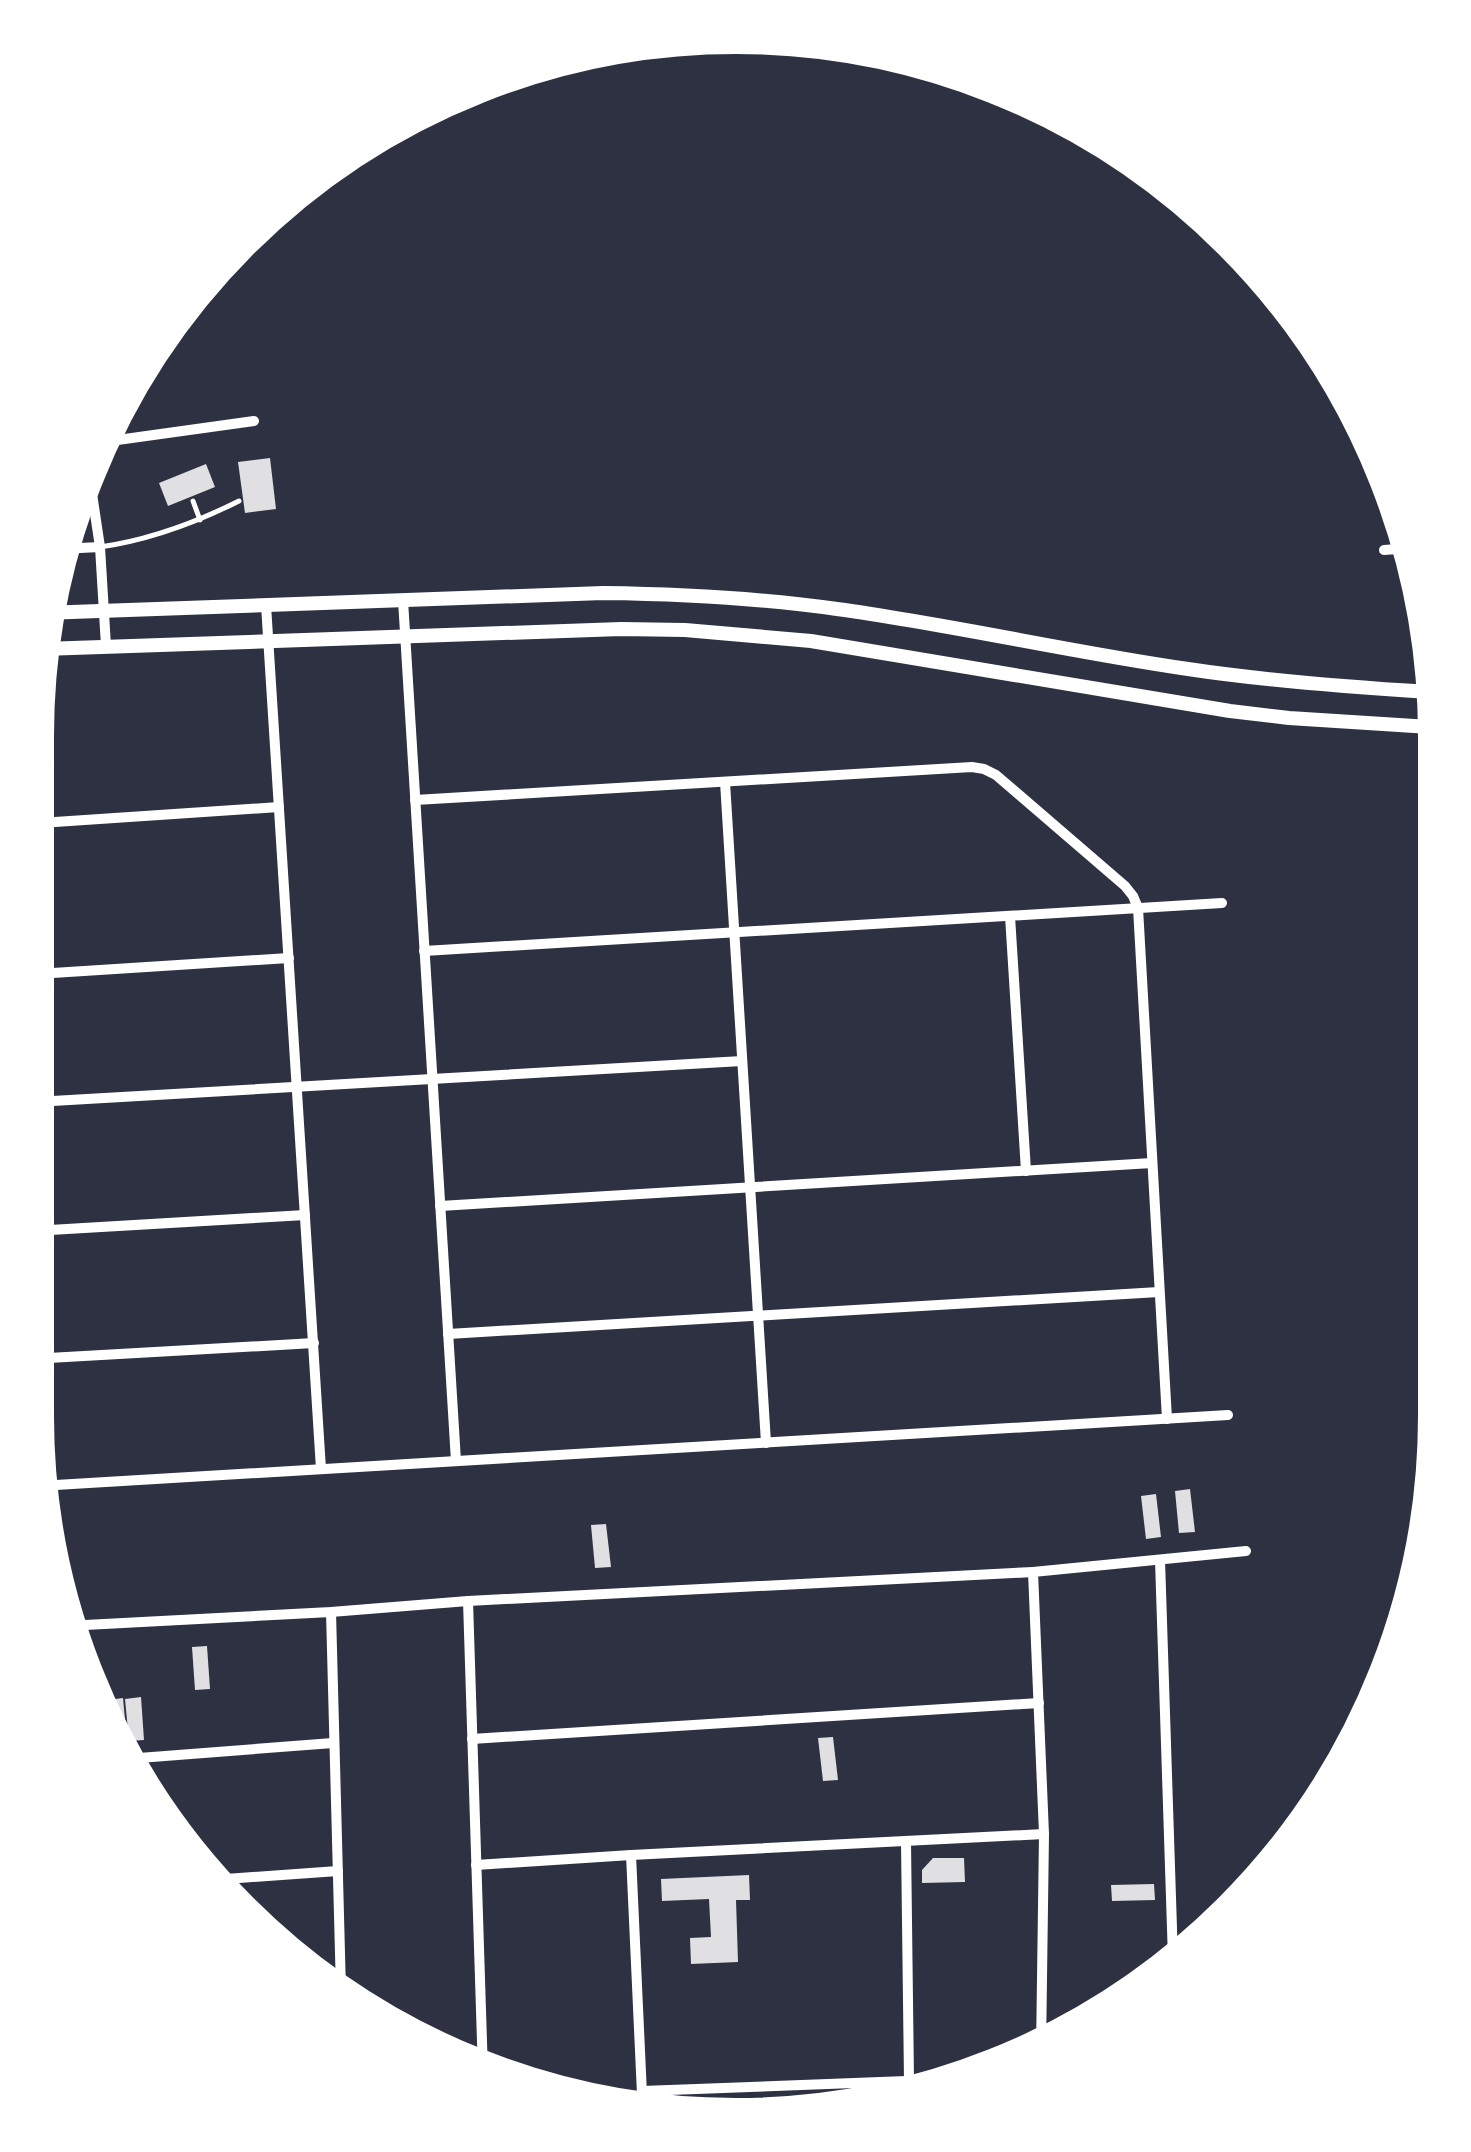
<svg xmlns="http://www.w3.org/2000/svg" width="1471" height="2152" viewBox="0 0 1471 2152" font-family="'Libre Baskerville',serif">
  <rect width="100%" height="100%" fill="#2d3142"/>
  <!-- building -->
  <g fill="#e0e0e3">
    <path d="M270,458L276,509L245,513L238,462Z"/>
    <path d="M206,464L215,487L168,506L159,483Z"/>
    <path d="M1190,1489L1195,1532L1179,1533L1175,1491Z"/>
    <path d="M1156,1494L1161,1537L1146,1539L1141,1496Z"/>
    <path d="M606,1524L611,1567L595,1568L591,1525Z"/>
    <path d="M207,1646L210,1689L195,1690L192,1647Z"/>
    <path d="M141,1697L144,1740L129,1741L125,1699Z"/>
    <path d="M123,1698L127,1741L119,1742L110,1723L108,1700Z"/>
    <path d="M833,1737L838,1780L823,1781L818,1738Z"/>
    <path d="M933,1858H964L965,1882L922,1883V1870Z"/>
    <path d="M749,1875L750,1900H736L738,1962L691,1964L690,1938L711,1937L709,1899L662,1901L661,1879Z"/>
    <path d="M1154,1884L1155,1900L1112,1901L1111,1885Z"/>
  </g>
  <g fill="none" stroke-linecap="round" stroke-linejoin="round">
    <!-- service -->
    <g stroke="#fff" stroke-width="5">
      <path d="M193,501L200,520"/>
      <path d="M100,547C149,540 195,523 239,501"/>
    </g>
    <!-- minor -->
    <g stroke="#fff" stroke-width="10">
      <path d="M96,443L254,421"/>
      <path d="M88,467L100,547L106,646"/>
      <path d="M60,549L100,547"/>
      <path d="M1384,550L1410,548"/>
      <path d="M403,600L456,1461"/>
      <path d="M266,605L321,1469"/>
      <path d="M725,782L766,1443"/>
      <path d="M415,800L972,767L984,769L996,775L1125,886L1133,896L1138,908L1167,1419"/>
      <path d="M40,823L279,807"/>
      <path d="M1010,916L1026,1171"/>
      <path d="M424,951L1222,903"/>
      <path d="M37,974L289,958"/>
      <path d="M35,1102L742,1061"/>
      <path d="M440,1206L1152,1163"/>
      <path d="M33,1231L305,1215"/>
      <path d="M448,1334L1159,1292"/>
      <path d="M31,1359L314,1343"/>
      <path d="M39,1486L1228,1415"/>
      <path d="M1160,1560L1173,1959"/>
      <path d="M468,1601L483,2073"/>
      <path d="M331,1612L341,1991"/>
      <path d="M66,1626L331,1612L468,1601L1033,1572"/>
      <path d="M472,1739L1039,1703"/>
      <path d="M126,1759L333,1743"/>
      <path d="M906,1842L909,2080"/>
      <path d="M476,1865L631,1855"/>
      <path d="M212,1880L338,1871"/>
      <path d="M1041,2051L1044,1834L1033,1572L1246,1551"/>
      <path d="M642,2091L959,2079"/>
      <path d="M643,2116L631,1855L1044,1834"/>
    </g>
    <!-- secondary -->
    <g stroke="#fff" stroke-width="14">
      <path d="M43,613L603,593C681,594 759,598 837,609C954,625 1070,652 1188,669C1267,681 1349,687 1429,692"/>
      <path d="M43,649L621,629L685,630L811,641L1230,711L1289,718L1430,727"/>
    </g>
  </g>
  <!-- crop -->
  <path d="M0 0H1471V2152H0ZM736 48H736A688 688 0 0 1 1424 736V1416A688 688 0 0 1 736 2104H736A688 688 0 0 1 48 1416V736A688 688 0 0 1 736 48Z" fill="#fff" fill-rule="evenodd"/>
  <path fill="none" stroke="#fff" stroke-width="12" d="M736 48H736A688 688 0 0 1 1424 736V1416A688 688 0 0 1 736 2104H736A688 688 0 0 1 48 1416V736A688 688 0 0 1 736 48Z"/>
</svg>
